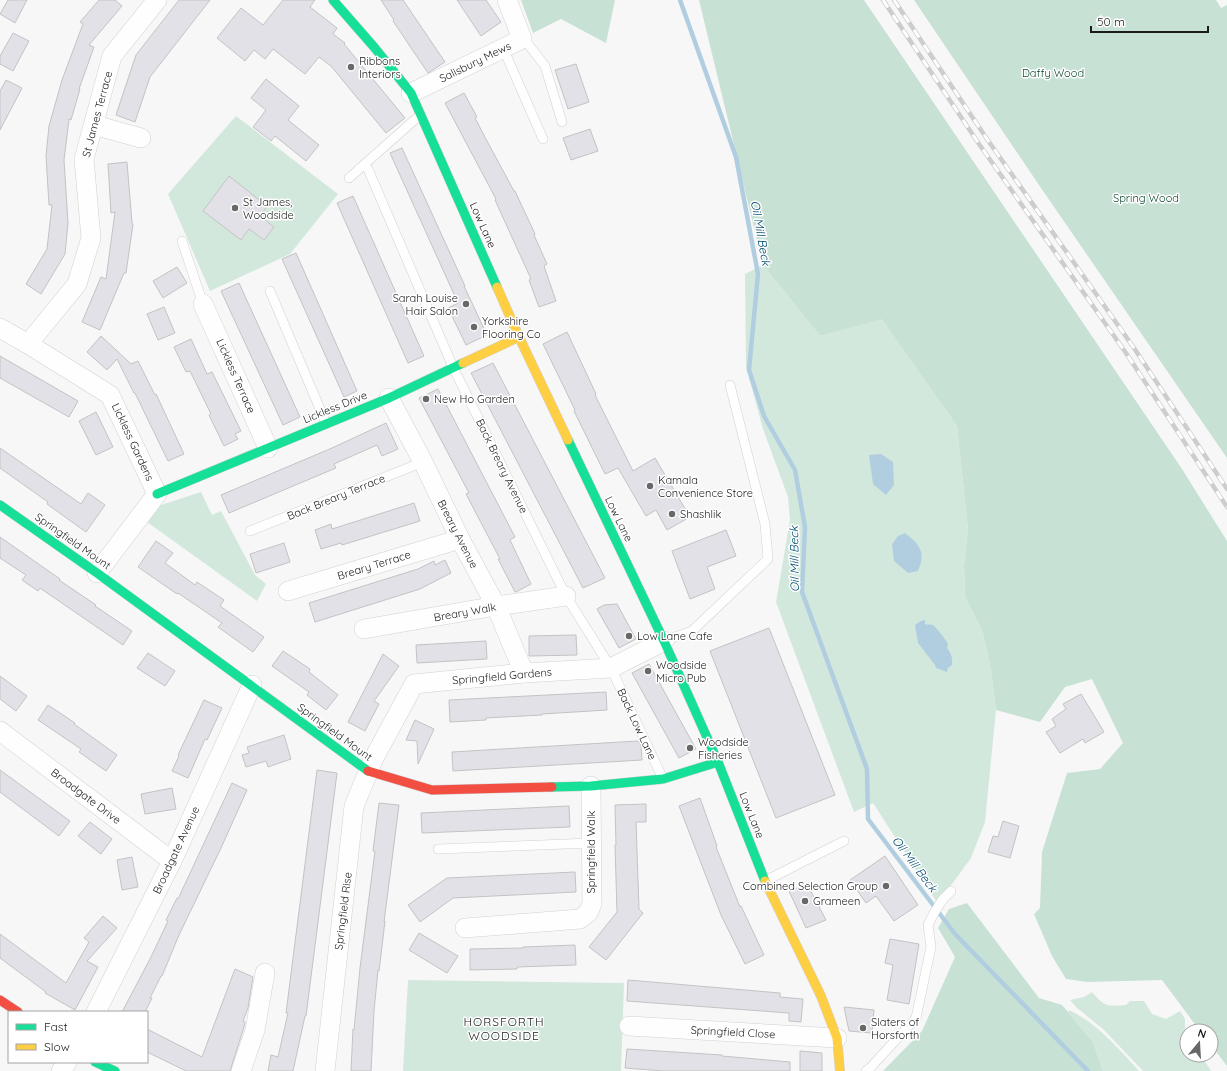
<svg xmlns="http://www.w3.org/2000/svg" width="1227" height="1071" viewBox="0 0 1227 1071" font-family="Quicksand,sans-serif">
  <rect width="100%" height="100%" fill="#f7f7f8"/>
  <!-- green -->
  <g fill="#d3e8dd" fill-rule="evenodd">
    <path d="M236,116L338,194L290,254L210,291L168,194ZM229,177L267,206L260,216L274,227L264,240L249,229L241,239Z"/>
    <path d="M763,265L820,336L882,318L957,426L968,530L964,565L965,597L982,630L991,669L996,710L985,822L971,858L952,884L936,901L873,803L854,812L776,602L790,520L788,497L763,429L746,367L745,274Z"/>
    <path d="M201,492L212,515L221,511L255,575L266,584L257,601L147,522L158,506Z"/>
    <path d="M408,980L624,983L621,1071H403Z"/>
    <path d="M1092,992C1106,1008 1106,1006 1126,1005L1130,1001H1144L1152,1014L1166,1019L1180,1011L1185,1019V1032L1187,1034V1055H1201L1211,1071H1143L1104,1030L1076,1007L1070,1000L1084,997Z"/>
    <path d="M1069,1010C1097,1023 1119,1049 1139,1071H1103L1093,1042L1068,1012Z"/>
  </g>
  <!-- forest -->
  <g fill="#c8e1d5">
    <path d="M521,0H615L606,43L561,19L533,33Z"/>
    <path d="M699,0H864L1182,469L1227,541V1066L1211,1045V1031H1200L1162,980L1087,982L1066,979L1052,956L1034,914L1040,908L1042,852L1067,773L1100,769L1123,743L1092,679L1065,687L1040,722L996,710L991,669L982,630L965,597L964,565L968,530L957,426L882,319L820,336L763,265Z"/>
    <path d="M914,0H1216L1221,8L1227,5V458L1041,188Z"/>
    <path d="M967,903L1039,998L1062,1005L1093,1042L1103,1071H883L922,1031L955,957L938,928L949,909Z"/>
  </g>
  <!-- water -->
  <g fill="#b1cee0">
    <path d="M881,454L893,462L894,485L886,495L873,484L869,455Z"/>
    <path d="M905,533C920,545 926,552 918,571L908,573L894,561L892,544L898,536Z"/>
    <path d="M925,620V624C928,625 930,624 933,625C935,626 947,641 948,644L947,648C951,653 953,658 952,665L948,668L947,672L936,668L935,665L918,643L915,625L921,621Z"/>
  </g>
  <g fill="none" stroke-linecap="round" stroke-linejoin="round">
    <!-- stream -->
    <path stroke="#b1cee0" stroke-width="4.5" d="M680,0L736,157L758,274L749,370L764,416L795,470L805,527L802,592L867,769L868,819L955,934L1088,1071"/>
  </g>
  <!-- building -->
  <g fill="#e2e1e8" stroke="#c3c3c3">
    <path d="M8,0H27L15,23L0,14Z"/>
    <path d="M99,0H115L122,6L89,45L94,47L79,89H80L71,120L69,119L64,160L68,223L65,254L41,294L26,284L47,249L52,205H49L46,156L49,126L62,80L83,24L80,22Z"/>
    <path d="M179,0H210L150,77L135,122L116,115L136,55Z"/>
    <path d="M283,0H315L310,7L337,28L333,34L345,43L344,44L405,118L386,133L331,66L319,57L305,74L273,49L265,59L254,50L245,61L217,38L241,8L263,25Z"/>
    <path d="M381,0H403L445,62L428,73L393,21L394,20Z"/>
    <path d="M457,0H486L501,22L481,36Z"/>
    <path d="M13,33L29,41L13,71L0,64V56Z"/>
    <path d="M576,64L589,102L568,109L555,70Z"/>
    <path d="M266,79L299,106L288,120L319,145L306,161L275,136L271,141L253,127L266,110L251,98Z"/>
    <path d="M6,80L22,88L0,130V91Z"/>
    <path d="M464,93L477,117L475,118L487,141L514,191H515L535,234L534,235L547,264L544,266L556,301L539,307L529,280L531,279L495,200L496,199L445,103Z"/>
    <path d="M590,129L598,151L571,160L563,138Z"/>
    <path d="M402,148L465,286H464L487,335L466,345L448,308L458,303L390,153Z"/>
    <path d="M127,162L132,223L133,224L126,273H124L100,330L82,322L101,277L106,279L115,212L111,213L108,164Z"/>
    <path d="M229,176L267,206L260,216L274,227L264,240L249,229L241,240L203,211Z"/>
    <path d="M353,196L424,356L408,363L337,203Z"/>
    <path d="M296,253L357,391L344,397L282,259Z"/>
    <path d="M177,267L187,283L163,298L153,281Z"/>
    <path d="M239,283L300,417L283,425L221,291Z"/>
    <path d="M164,307L175,333L158,340L147,314Z"/>
    <path d="M567,332L596,394L595,395L633,471L655,458L690,517L667,530L656,510L646,516L618,468L605,474L574,411L575,410L543,344Z"/>
    <path d="M101,336L131,364L138,361L155,395L156,394L184,454L168,461L135,393H134L117,359L107,370L87,352Z"/>
    <path d="M191,339L207,374L212,372L241,431L235,434L238,439L224,446L209,415L211,414L190,371L186,372L174,347Z"/>
    <path d="M0,356L78,401L69,417L0,378Z"/>
    <path d="M493,363L605,578L583,588L471,373Z"/>
    <path d="M438,389L515,537L510,540L531,584L516,592H515L498,559H500L466,494L469,493L419,398Z"/>
    <path d="M96,412L113,447L96,455L79,421Z"/>
    <path d="M386,423L398,449L382,456L377,445L334,464L336,468L229,513L221,495L332,448Z"/>
    <path d="M0,448L81,504L88,493L105,505L86,532L47,504L48,502L0,468Z"/>
    <path d="M414,503L420,521L342,545L341,543L321,549L315,530L331,524L332,529Z"/>
    <path d="M726,530L736,556L707,567L715,589L690,599L672,551Z"/>
    <path d="M0,537L60,579L59,580L96,605L95,606L132,631L123,645L40,588L38,591L22,580L26,575L0,558Z"/>
    <path d="M156,541L173,553L165,563L195,585L197,582L224,600L220,606L264,637L253,652L218,627L222,623L178,593L177,594L138,567Z"/>
    <path d="M284,543L290,562L256,573L250,554Z"/>
    <path d="M445,560L451,573L420,589L315,622L309,603L418,569L434,561L435,565Z"/>
    <path d="M617,604L636,639L619,648L597,609L604,605Z"/>
    <path d="M769,628L835,795L776,818L710,651Z"/>
    <path d="M576,635L577,655L529,656V636Z"/>
    <path d="M486,641L487,659L417,663L416,645Z"/>
    <path d="M283,651L310,669L309,672L338,695L326,710L307,695L309,692L272,666Z"/>
    <path d="M148,653L175,671L165,686L137,668Z"/>
    <path d="M383,654L399,666L374,701L379,704L365,731L348,722Z"/>
    <path d="M649,664L696,749L679,758L632,673Z"/>
    <path d="M0,676L27,696L16,711L0,699Z"/>
    <path d="M606,692L607,710L542,714V715L486,718V720L450,722L449,700Z"/>
    <path d="M1081,694L1104,732L1085,743L1083,739L1060,753L1046,732L1056,726L1052,719L1066,709L1063,704Z"/>
    <path d="M204,700L222,708L207,740L205,739L188,778L172,771L179,756L178,755Z"/>
    <path d="M48,705L75,723L74,724L117,755L106,771L79,752L81,749L38,720Z"/>
    <path d="M415,720L434,729L418,764L417,741L406,740Z"/>
    <path d="M284,735L291,759L268,767L266,761L246,767L242,755L249,753L247,747Z"/>
    <path d="M638,741L641,745L642,760L453,771L452,752Z"/>
    <path d="M0,770L70,821L59,836L0,792Z"/>
    <path d="M317,770L337,773L306,1016H305L293,1071H268L271,1055L278,1057L288,1013H286Z"/>
    <path d="M232,783L247,790L221,848L179,935L162,976H161L150,998H152L145,1012H122L150,959L168,921L166,920L177,898L178,899Z"/>
    <path d="M172,788L176,809L145,814L141,794Z"/>
    <path d="M700,798L717,846L716,847L740,907L741,906L764,955L745,964L721,915L679,806Z"/>
    <path d="M379,803L399,805L384,922L385,921L380,963L379,971L378,970L374,1011L371,1071H351L353,1029L354,1030L360,968L375,851H373Z"/>
    <path d="M646,804V822H636L639,909L643,913L606,960L589,947L617,912L615,845H616L615,805Z"/>
    <path d="M569,806L570,827L422,833L421,813Z"/>
    <path d="M1003,821L1019,826L1010,858L988,852L993,836L998,837Z"/>
    <path d="M90,822L112,839L101,854L78,836Z"/>
    <path d="M885,856L918,905L894,921L876,896L866,903L850,880Z"/>
    <path d="M132,857L138,887L122,890L117,860Z"/>
    <path d="M575,872L576,892L453,898L420,922L408,905L447,878Z"/>
    <path d="M807,884L826,920L806,928L789,891Z"/>
    <path d="M103,916L117,928L87,961L98,967L75,1010L45,993L46,992L0,958V934L66,983L89,942L84,938Z"/>
    <path d="M419,933L458,956L447,973L409,950Z"/>
    <path d="M890,939L919,944L909,1004L887,1000L893,965L885,963Z"/>
    <path d="M575,945L576,965L517,967V969L470,970V949L523,948V947Z"/>
    <path d="M235,969L253,977L248,1008L243,1021L245,1022L244,1027L230,1071H186L147,1052V1029L202,1057Z"/>
    <path d="M628,980L780,993V997L803,999L801,1022L789,1021V1013L627,1001Z"/>
    <path d="M844,1007L874,1010L872,1033L849,1031Z"/>
    <path d="M627,1049L722,1055V1056L790,1062V1071H663L625,1068Z"/>
    <path d="M800,1051L822,1053V1071H800Z"/>
  </g>
  <g fill="none" stroke-linecap="round" stroke-linejoin="round">
    <!-- lane casing -->
    <g stroke="#d1d1d2" stroke-width="10">
      <g id="lane">
        <path d="M522,39L528,44L545,66L562,122"/>
        <path d="M503,48L543,139"/>
        <path d="M368,169L453,367L566,596L611,668L663,779"/>
        <path d="M349,178L420,115"/>
        <path d="M182,241L203,304"/>
        <path d="M270,291L326,423"/>
        <path d="M250,531L423,462"/>
        <path d="M664,641L692,631L768,559L765,524L730,385"/>
        <path d="M438,849L591,843"/>
        <path d="M765,881L844,841"/>
        <path d="M866,1071L870,1068L916,1018L931,947L928,925L934,913L943,899L951,891"/>
      </g>
    </g>
    <!-- street casing -->
    <g stroke="#d1d1d2" stroke-width="20">
      <g id="street">
        <path d="M411,93L522,39L507,0"/>
        <path d="M94,125L141,138"/>
        <path d="M203,304L268,448"/>
        <path d="M0,328L28,344L110,395L157,494L97,573"/>
        <path d="M28,344L77,284L91,238L84,159L112,56L157,0"/>
        <path d="M389,398L423,462L460,539L496,606L524,673"/>
        <path d="M288,591L460,539"/>
        <path d="M364,629L496,606L566,596"/>
        <path d="M0,731L172,861"/>
        <path d="M465,928L580,919L588,913L592,904L591,786"/>
        <path d="M96,1012L172,861L252,685"/>
        <path d="M629,1026L837,1038"/>
        <path d="M61,1071L67,1062"/>
        <path d="M241,1071L255,1030L265,973"/>
        <path d="M325,1071L354,806L374,758L414,684L524,673L611,668L664,641"/>
      </g>
    </g>
    <!-- fast casing -->
    <g stroke="#d1d1d2" stroke-width="10">
      <g id="fast">
        <path d="M333,0L374,47L411,93L497,287"/>
        <path d="M568,440L664,641L718,762L765,881"/>
        <path d="M157,494L389,398L463,363"/>
        <path d="M0,505L97,573L368,771"/>
        <path d="M552,787L591,786L663,779L718,762"/>
        <path d="M95,1062L115,1071"/>
      </g>
    </g>
    <!-- slow casing -->
    <g stroke="#d1d1d2" stroke-width="10">
      <g id="slow">
        <path d="M497,287L519,337L568,440"/>
        <path d="M463,363L519,337"/>
        <path d="M765,881L821,996L837,1038L840,1071"/>
      </g>
    </g>
    <!-- jam casing -->
    <g stroke="#d1d1d2" stroke-width="10">
      <g id="jam">
        <path d="M368,771L432,790L552,787"/>
        <path d="M0,1000L18,1012"/>
      </g>
    </g>
    <!-- lane -->
    <use href="#lane" stroke="#fefefe" stroke-width="9"/>
    <!-- street -->
    <use href="#street" stroke="#fefefe" stroke-width="19"/>
    <!-- fast -->
    <use href="#fast" stroke="#16e098" stroke-width="9"/>
    <!-- slow -->
    <use href="#slow" stroke="#ffcf43" stroke-width="9"/>
    <!-- jam -->
    <use href="#jam" stroke="#f24e42" stroke-width="9"/>
    <!-- rail casing -->
    <g stroke="#cdcdce" stroke-width="4.5">
      <g id="rail">
        <path d="M883,0L979,144L1126,353L1227,507"/>
        <path d="M894,0L987,139L1134,348L1227,489"/>
      </g>
    </g>
    <!-- rail -->
    <use href="#rail" stroke="#fff" stroke-width="3" stroke-dasharray="9" stroke-linecap="butt"/>
  </g>
  <!-- markers -->
  <g fill="#686869" stroke="#fff" stroke-width="1.5">
    <circle cx="351" cy="67" r="4"/>
    <circle cx="235" cy="208" r="4"/>
    <circle cx="466" cy="304" r="4"/>
    <circle cx="474" cy="327" r="4"/>
    <circle cx="426" cy="399" r="4"/>
    <circle cx="650" cy="486" r="4"/>
    <circle cx="672" cy="514" r="4"/>
    <circle cx="629" cy="636" r="4"/>
    <circle cx="648" cy="671" r="4"/>
    <circle cx="690" cy="748" r="4"/>
    <circle cx="886" cy="886" r="4"/>
    <circle cx="805" cy="901" r="4"/>
    <circle cx="863" cy="1028" r="4"/>
  </g>
  <g text-anchor="middle" dominant-baseline="central" stroke-width="3" stroke-linejoin="round" paint-order="stroke">
    <!-- poi labels -->
    <g font-size="11" fill="#1b1b1c" stroke="#fff" text-anchor="start">
      <text x="359" y="61">Ribbons<tspan x="359" dy="13">Interiors</tspan></text>
      <text x="243" y="202">St James,<tspan x="243" dy="13">Woodside</tspan></text>
      <text x="458" y="298" text-anchor="end">Sarah Louise<tspan x="458" dy="13">Hair Salon</tspan></text>
      <text x="482" y="321">Yorkshire<tspan x="482" dy="13">Flooring Co</tspan></text>
      <text x="434" y="399">New Ho Garden</text>
      <text x="658" y="480">Kamala<tspan x="658" dy="13">Convenience Store</tspan></text>
      <text x="680" y="514">Shashlik</text>
      <text x="637" y="636">Low Lane Cafe</text>
      <text x="656" y="665">Woodside<tspan x="656" dy="13">Micro Pub</tspan></text>
      <text x="698" y="742">Woodside<tspan x="698" dy="13">Fisheries</tspan></text>
      <text x="878" y="886" text-anchor="end">Combined Selection Group</text>
      <text x="813" y="901">Grameen</text>
      <text x="871" y="1022">Slaters of<tspan x="871" dy="13">Horsforth</tspan></text>
    </g>
    <!-- street labels -->
    <g font-size="11" fill="#1b1b1c" stroke="#fff">
      <text transform="translate(475 62) rotate(-26)">Salisbury Mews</text>
      <text transform="translate(97 114) rotate(-75)">St James Terrace</text>
      <text transform="translate(483 225) rotate(66)">Low Lane</text>
      <text transform="translate(236 376) rotate(66)">Lickless Terrace</text>
      <text transform="translate(335 407) rotate(-22)">Lickless Drive</text>
      <text transform="translate(133 442) rotate(65)">Lickless Gardens</text>
      <text transform="translate(502 466) rotate(64)">Back Breary Avenue</text>
      <text transform="translate(336 497) rotate(-22)">Back Breary Terrace</text>
      <text transform="translate(619 519) rotate(64)">Low Lane</text>
      <text transform="translate(458 534) rotate(63)">Breary Avenue</text>
      <text transform="translate(73 541) rotate(35)">Springfield Mount</text>
      <text transform="translate(374 565) rotate(-17)">Breary Terrace</text>
      <text transform="translate(465 612) rotate(-10)">Breary Walk</text>
      <text transform="translate(502 676) rotate(-5)">Springfield Gardens</text>
      <text transform="translate(637 724) rotate(65)">Back Low Lane</text>
      <text transform="translate(335 732) rotate(36)">Springfield Mount</text>
      <text transform="translate(86 796) rotate(37)">Broadgate Drive</text>
      <text transform="translate(752 815) rotate(68)">Low Lane</text>
      <text transform="translate(176 850) rotate(-65)">Broadgate Avenue</text>
      <text transform="translate(591 852) rotate(-90)">Springfield Walk</text>
      <text transform="translate(343 911) rotate(-83)">Springfield Rise</text>
      <text transform="translate(733 1032) rotate(3)">Springfield Close</text>
    </g>
    <!-- park labels -->
    <g font-size="11" fill="#0f4933" stroke="#fff">
      <text x="1053" y="73">Daffy Wood</text>
      <text x="1146" y="198">Spring Wood</text>
    </g>
    <!-- water labels -->
    <g font-size="12" font-style="italic" fill="#004d6f" stroke="#fff">
      <text transform="translate(761 233) rotate(80)">Oil Mill Beck</text>
      <text transform="translate(794 559) rotate(-91)">Oil Mill Beck</text>
      <text transform="translate(915 864) rotate(53)">Oil Mill Beck</text>
    </g>
    <!-- neighbourhood labels -->
    <g font-size="12" letter-spacing="1" fill="#1b1b1c" stroke="#fff">
      <text x="504" y="1021">HORSFORTH<tspan x="504" dy="14">WOODSIDE</tspan></text>
    </g>
  </g>
  <!-- legend -->
  <rect x="8" y="1011" width="140" height="52" fill="#ffffff" stroke="#a4a4a4"/>
  <rect x="16" y="1024" width="20" height="6" fill="#16e098" stroke="#a4a4a4"/>
  <text x="44" y="1031" font-size="12" fill="#1b1b1c">Fast</text>
  <rect x="16" y="1044" width="20" height="6" fill="#ffcf43" stroke="#a4a4a4"/>
  <text x="44" y="1051" font-size="12" fill="#1b1b1c">Slow</text>
  <!-- north arrow -->
  <g transform="translate(1199 1043) rotate(18)"><circle r="19" fill="#ffffff" stroke="#a4a4a4"/>
  <path d="M0-3L7 15L0 10L-7 15Z" fill="#686869"/>
  <text y="-6" font-size="11" font-weight="bold" text-anchor="middle" fill="#1b1b1c">N</text>
  </g>
  <!-- scale -->
  <path d="M1091 26v6h117v-6" fill="none" stroke="#1b1b1c" stroke-width="2"/>
  <text x="1097" y="26" font-size="12" fill="#1b1b1c" stroke="#ffffff" stroke-width="3" paint-order="stroke">50 m</text>
</svg>
